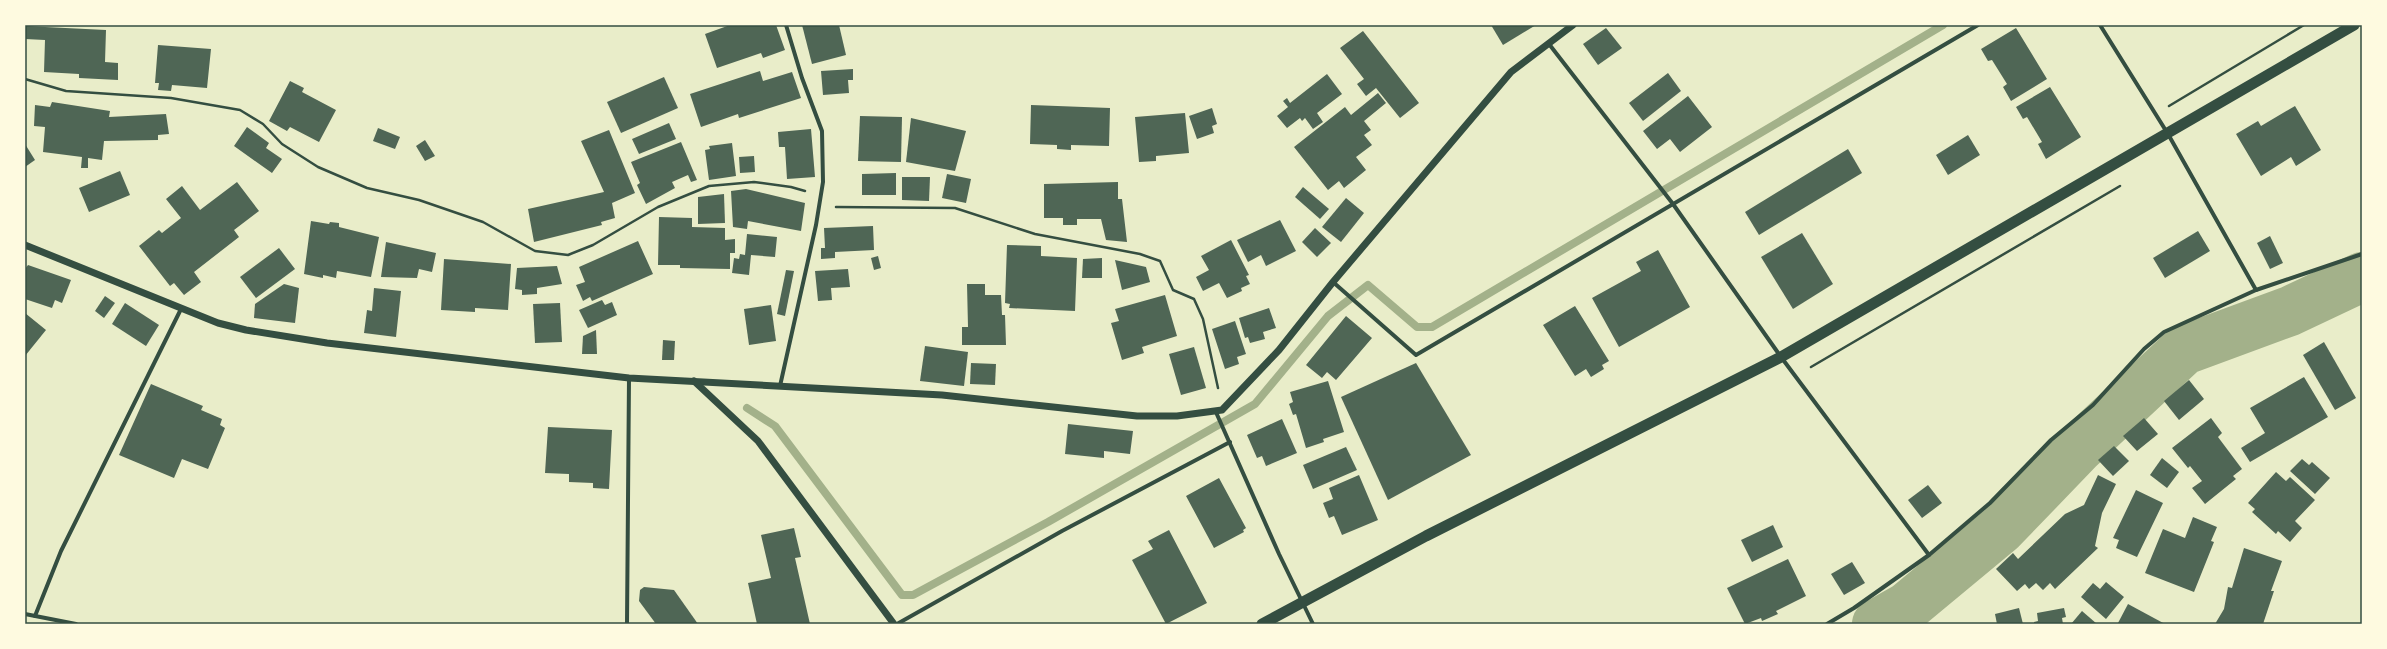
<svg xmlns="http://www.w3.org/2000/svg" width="2387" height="649" viewBox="0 0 2387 649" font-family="Commissioner,sans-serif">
  <rect width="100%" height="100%" fill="#e9edc9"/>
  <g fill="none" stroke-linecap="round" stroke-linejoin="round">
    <!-- stream -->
    <path stroke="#a3b18a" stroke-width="8" d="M747,408L775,426L902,595H913L1048,522L1255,404L1328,316L1368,285L1417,327H1432L1943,25"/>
    <!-- river -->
    <path stroke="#a3b18a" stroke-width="50" d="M1877,624L1907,607L2001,529L2079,448L2184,350L2290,311L2362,277"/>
  </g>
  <!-- building -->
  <g fill="#4f6655">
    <path d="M730,25H776L785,50L763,58L761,53L717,68L705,34Z"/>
    <path d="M802,25H839L846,55L812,64Z"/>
    <path d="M1491,25H1536L1503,45Z"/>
    <path d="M25,26L106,30L105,62L118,63V80L79,78V74L44,72L45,40L25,39Z"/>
    <path d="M1606,28L1622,48L1598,65L1583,44Z"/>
    <path d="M2016,28L2047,79L2011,101L2003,87L2007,84L1992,60L1988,61L1981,49Z"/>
    <path d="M1363,31L1419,103L1400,118L1376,88L1366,96L1357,84L1364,79L1340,48Z"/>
    <path d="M158,45L211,49L207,88L172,85L171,91L158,90L159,83H155Z"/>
    <path d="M853,69V80H848L849,93L823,95L821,71Z"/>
    <path d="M760,71L763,81L792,72L801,98L739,118L738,114L701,127L690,94Z"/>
    <path d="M1668,73L1681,91L1643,121L1629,103Z"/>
    <path d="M1327,74L1342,94L1317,113L1323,122L1313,129L1305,118L1302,121L1300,118L1287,128L1277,116L1288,107L1283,101L1287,98L1290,103Z"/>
    <path d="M664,77L678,108L621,133L607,102Z"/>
    <path d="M290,81L304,88L302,92L336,110L319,142L290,127L287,131L269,121Z"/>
    <path d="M2050,87L2081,137L2046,159L2038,144L2042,142L2027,117L2023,119L2016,107Z"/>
    <path d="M1378,93L1386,103L1364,121L1371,130L1364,135L1372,145L1356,157L1366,170L1344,188L1339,181L1328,190L1294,147L1345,107L1351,115Z"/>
    <path d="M1688,96L1712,127L1680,152L1670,139L1657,149L1643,131Z"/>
    <path d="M52,102L110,111L109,117L166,114L169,134L158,135V140L104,141L102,160L88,158V168H81L82,157L43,152L45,127L34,126L35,105L50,107Z"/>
    <path d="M1031,105L1110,108L1109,146L1071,145V150L1057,149V145L1030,144Z"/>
    <path d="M2295,106L2321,150L2296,166L2291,157L2261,176L2236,134L2258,121L2261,126Z"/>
    <path d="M1212,108L1217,124L1212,126L1214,133L1197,139L1189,116Z"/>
    <path d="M1185,113L1189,153L1156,156V161L1139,162L1135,117Z"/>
    <path d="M860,116L902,117L901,162L858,161Z"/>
    <path d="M911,118L966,131L955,171L906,162Z"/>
    <path d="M669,123L676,139L639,154L632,139Z"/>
    <path d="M247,127L269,143L266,148L282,159L272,173L234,146Z"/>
    <path d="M378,128L400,137L395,149L373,141Z"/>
    <path d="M811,129L815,177L787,179L785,147H779L778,132Z"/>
    <path d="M609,130L635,193L612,203L615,218L601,222L602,225L534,242L528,209L604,192L581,141Z"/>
    <path d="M1968,135L1980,155L1948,175L1936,155Z"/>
    <path d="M425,140L435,156L425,161L416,146Z"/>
    <path d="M681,142L697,180L691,182L688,175L672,182L675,188L646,204L637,185L640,183L631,162Z"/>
    <path d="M732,143L736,176L709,180L705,150L710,149L709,146Z"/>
    <path d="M25,144L35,160L25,167Z"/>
    <path d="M1848,149L1862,173L1759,235L1745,212Z"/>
    <path d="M754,156L755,172L740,173L739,157Z"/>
    <path d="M120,171L130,195L89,212L79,188Z"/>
    <path d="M896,173V195H862V174Z"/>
    <path d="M947,174L971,179L966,203L942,198Z"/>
    <path d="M902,177H930L929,201L902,200Z"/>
    <path d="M237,182L259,211L234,230L239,237L194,272L201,282L184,295L174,283L170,286L139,246L159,230L162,233L181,218L166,199L182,186L200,210Z"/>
    <path d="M1118,182V199H1122L1127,242L1106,240L1101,219H1077V225H1063V218H1044V184Z"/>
    <path d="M1303,187L1329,209L1320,219L1295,197Z"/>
    <path d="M746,189L805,203L801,231L748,221L747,229L733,227L731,191Z"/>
    <path d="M724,194L725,223L698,224V197Z"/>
    <path d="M1346,198L1364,213L1341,242L1322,227Z"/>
    <path d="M659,217L692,218V227L725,228V240L735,239V253H730V269L680,268V265H658Z"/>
    <path d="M1280,220L1296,251L1266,266L1261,255L1248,262L1237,240Z"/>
    <path d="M311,221L329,224L330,222L339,223V227L379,237L371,277L337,271L336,278L323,275V278L304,274Z"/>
    <path d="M873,226L874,250L835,252V258L821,259V248H825L824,228Z"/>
    <path d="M1315,228L1331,243L1317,257L1302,242Z"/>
    <path d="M2198,231L2210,251L2165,278L2153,258Z"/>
    <path d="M1802,233L1833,284L1793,309L1761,257Z"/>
    <path d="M747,234L777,237L775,257L751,255L749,275L732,273L734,258L739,259L740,254L745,255Z"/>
    <path d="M2270,236L2283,263L2270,269L2257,243Z"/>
    <path d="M1231,240L1249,275L1246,276L1250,284L1241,288L1242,291L1227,298L1219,283L1203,291L1196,277L1209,270L1201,256Z"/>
    <path d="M638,241L653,274L592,301L590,297L583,301L576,285L585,282L579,267Z"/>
    <path d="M386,242L436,253L432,272L419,269L417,278L381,277Z"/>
    <path d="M1007,245L1041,246V256L1077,258L1075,311L1009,308L1010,304L1005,303Z"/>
    <path d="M279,248L295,269L256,298L240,277Z"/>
    <path d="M1658,250L1690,307L1619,347L1592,298L1641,271L1636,262Z"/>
    <path d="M878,256L881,268L874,270L871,258Z"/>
    <path d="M1102,258V278H1082L1083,259Z"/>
    <path d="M444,259L511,264L508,310L475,308V312L441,310Z"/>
    <path d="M1115,260L1146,267L1150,282L1122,290Z"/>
    <path d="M28,265L71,280L62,303L55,300L52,308L25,299V269Z"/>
    <path d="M557,266L562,284L537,288V294L522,295V290L515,289L517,268Z"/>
    <path d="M848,269L850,287L831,288L832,300L818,301L815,271Z"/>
    <path d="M786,270L794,271L785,316L777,314Z"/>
    <path d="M284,284L299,288L295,323L254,318L255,304Z"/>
    <path d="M967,284H985V295H1001L1002,315H1005L1006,345H962V327H968Z"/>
    <path d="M374,288L401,291L396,337L364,333L367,310L372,311Z"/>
    <path d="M1165,295L1177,336L1142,347L1144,353L1122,360L1111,323L1119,321L1115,309Z"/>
    <path d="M105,296L115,303L104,318L95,311Z"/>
    <path d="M602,300L605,305L612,302L617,315L588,328L579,310Z"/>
    <path d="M125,303L159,325L146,346L112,324Z"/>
    <path d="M560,303L562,342L535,343L533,304Z"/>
    <path d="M771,305L776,341L749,345L744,309Z"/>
    <path d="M1575,306L1609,361L1602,365L1604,369L1591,377L1586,369L1575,376L1543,325Z"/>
    <path d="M1269,308L1276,328L1263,332L1265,339L1250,343L1248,337L1245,338L1239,318Z"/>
    <path d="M25,313L46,330L25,356Z"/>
    <path d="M1346,316L1372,338L1336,380L1327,372L1322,378L1306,365Z"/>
    <path d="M1235,321L1246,354L1237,357L1239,364L1225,369L1212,329Z"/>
    <path d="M596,330L597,354H582L583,336Z"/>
    <path d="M663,340L675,341L674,360H662Z"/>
    <path d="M2324,342L2356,398L2335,410L2303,355Z"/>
    <path d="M925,346L968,352L964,386L920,381Z"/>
    <path d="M1194,347L1206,388L1181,395L1169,354Z"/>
    <path d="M971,363L996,364L995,385L970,384Z"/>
    <path d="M1416,363L1471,455L1388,500L1341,397Z"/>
    <path d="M2304,377L2328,417L2250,462L2241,448L2265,433L2250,408Z"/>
    <path d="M2189,380L2204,399L2179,420L2164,401Z"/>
    <path d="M1328,381L1344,432L1323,439L1324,442L1306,448L1296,414L1293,415L1289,404L1293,402L1290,392Z"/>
    <path d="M151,384L203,406L201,410L222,419L220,425L225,428L208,469L182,459L174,478L119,455Z"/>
    <path d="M2144,418L2158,434L2137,451L2123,436Z"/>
    <path d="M2211,418L2222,433L2218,437L2242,469L2233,476L2236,479L2205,504L2192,488L2202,481L2190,466L2188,468L2172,448Z"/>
    <path d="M1282,419L1297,453L1266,466L1262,456L1257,458L1247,435Z"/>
    <path d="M1068,424L1133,431L1130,454L1104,451V458L1065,454Z"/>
    <path d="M548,427L612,430L609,489L593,488V483L569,482V474L545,473Z"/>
    <path d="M2114,446L2129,461L2113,476L2098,460Z"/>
    <path d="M1346,447L1357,470L1313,489L1303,465Z"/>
    <path d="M2162,458L2179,472L2167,488L2150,475Z"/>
    <path d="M2302,459L2309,465L2312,462L2330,478L2315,494L2290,471Z"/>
    <path d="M2276,472L2286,481L2290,477L2315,500L2295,521L2302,528L2290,542L2278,531L2276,534L2252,512L2255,509L2248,503Z"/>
    <path d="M1359,475L1378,520L1342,535L1334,516L1329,518L1323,503L1333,499L1329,488Z"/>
    <path d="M2098,475L2116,484L2102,513L2095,546L2098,548L2055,589L2050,583L2043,590L2036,583L2029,589L2025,584L2017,591L1996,569L2013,553L2018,559L2065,514L2084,505Z"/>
    <path d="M1219,478L1246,528L1243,530L1244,532L1214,548L1186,496Z"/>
    <path d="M1928,485L1942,503L1922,518L1908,500Z"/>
    <path d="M2136,490L2163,503L2137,557L2116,548L2119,540L2113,538Z"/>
    <path d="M2193,517L2217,527L2211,541L2214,542L2194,592L2145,573L2163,529L2185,538Z"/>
    <path d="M1773,525L1783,547L1752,562L1741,540Z"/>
    <path d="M794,528L801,557L795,558L810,624H757L748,583L771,578L761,535Z"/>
    <path d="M1169,530L1207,603L1166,624L1132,560L1153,549L1148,541Z"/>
    <path d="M2244,548L2282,561L2271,591H2274L2263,624H2215L2224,609L2228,587L2232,588Z"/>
    <path d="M1788,559L1806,596L1776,611L1778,614L1762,621L1761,618L1745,624L1727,588Z"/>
    <path d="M1852,562L1865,583L1844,595L1831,574Z"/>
    <path d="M2106,582L2124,597L2106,619L2081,597L2093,583L2100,589Z"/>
    <path d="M644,587L674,590L698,624H656L639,601L640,590Z"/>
    <path d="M2128,604L2165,624L2118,623Z"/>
    <path d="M2019,608L2023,624H1997L1995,614Z"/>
    <path d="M2064,608L2066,617L2062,618L2063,624H2034V622L2038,621L2037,613Z"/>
    <path d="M2082,611L2097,624H2071Z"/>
  </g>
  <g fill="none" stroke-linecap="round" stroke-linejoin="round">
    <!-- path -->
    <g stroke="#344e41" stroke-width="2.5">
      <path d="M25,79L66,91L171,98L240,110L263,124L282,144L318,167L367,188L419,200L483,222L535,251L568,255L593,245L658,207L709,186L754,182L791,187L805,191"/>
      <path d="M2169,106L2304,25"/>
      <path d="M836,207L955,208L1035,234L1140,254L1160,261L1173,290L1194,299L1203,319L1218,388"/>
      <path d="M1811,367L2120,186"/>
    </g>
    <!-- minor -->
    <g stroke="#344e41" stroke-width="4">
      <path d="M2100,25L2168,134L2256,290"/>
      <path d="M1549,44L1673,204L1781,357L1929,555"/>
      <path d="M1333,282L1416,355L1978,25"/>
      <path d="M780,386L816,225L823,182L822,131L802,78L786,25"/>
      <path d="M1215,410L1279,554L1313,624"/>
      <path d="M25,614L76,624"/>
      <path d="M35,616L61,551L181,309"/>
      <path d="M627,624L629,378"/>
      <path d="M897,624L1062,531L1230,442"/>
      <path d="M1827,624L1854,608L1929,555L1990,503L2051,440L2093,405L2144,349L2164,332L2256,290L2362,254"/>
    </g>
    <!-- tertiary -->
    <g stroke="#344e41" stroke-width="7">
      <path d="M25,245L218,323L246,330L327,343L629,378L942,395L1137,416H1177L1222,410L1279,350L1333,282L1511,72L1573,25"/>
      <path d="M694,381L758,441L894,624"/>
    </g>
    <!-- trunk -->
    <path stroke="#344e41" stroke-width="11" d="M1262,624L1426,536L1781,357L2354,25"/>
  </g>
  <!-- border -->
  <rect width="2387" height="649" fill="none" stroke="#fefae0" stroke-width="52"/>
  <rect x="26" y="26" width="2335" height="597" fill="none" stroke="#344e41" stroke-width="1.5"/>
</svg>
